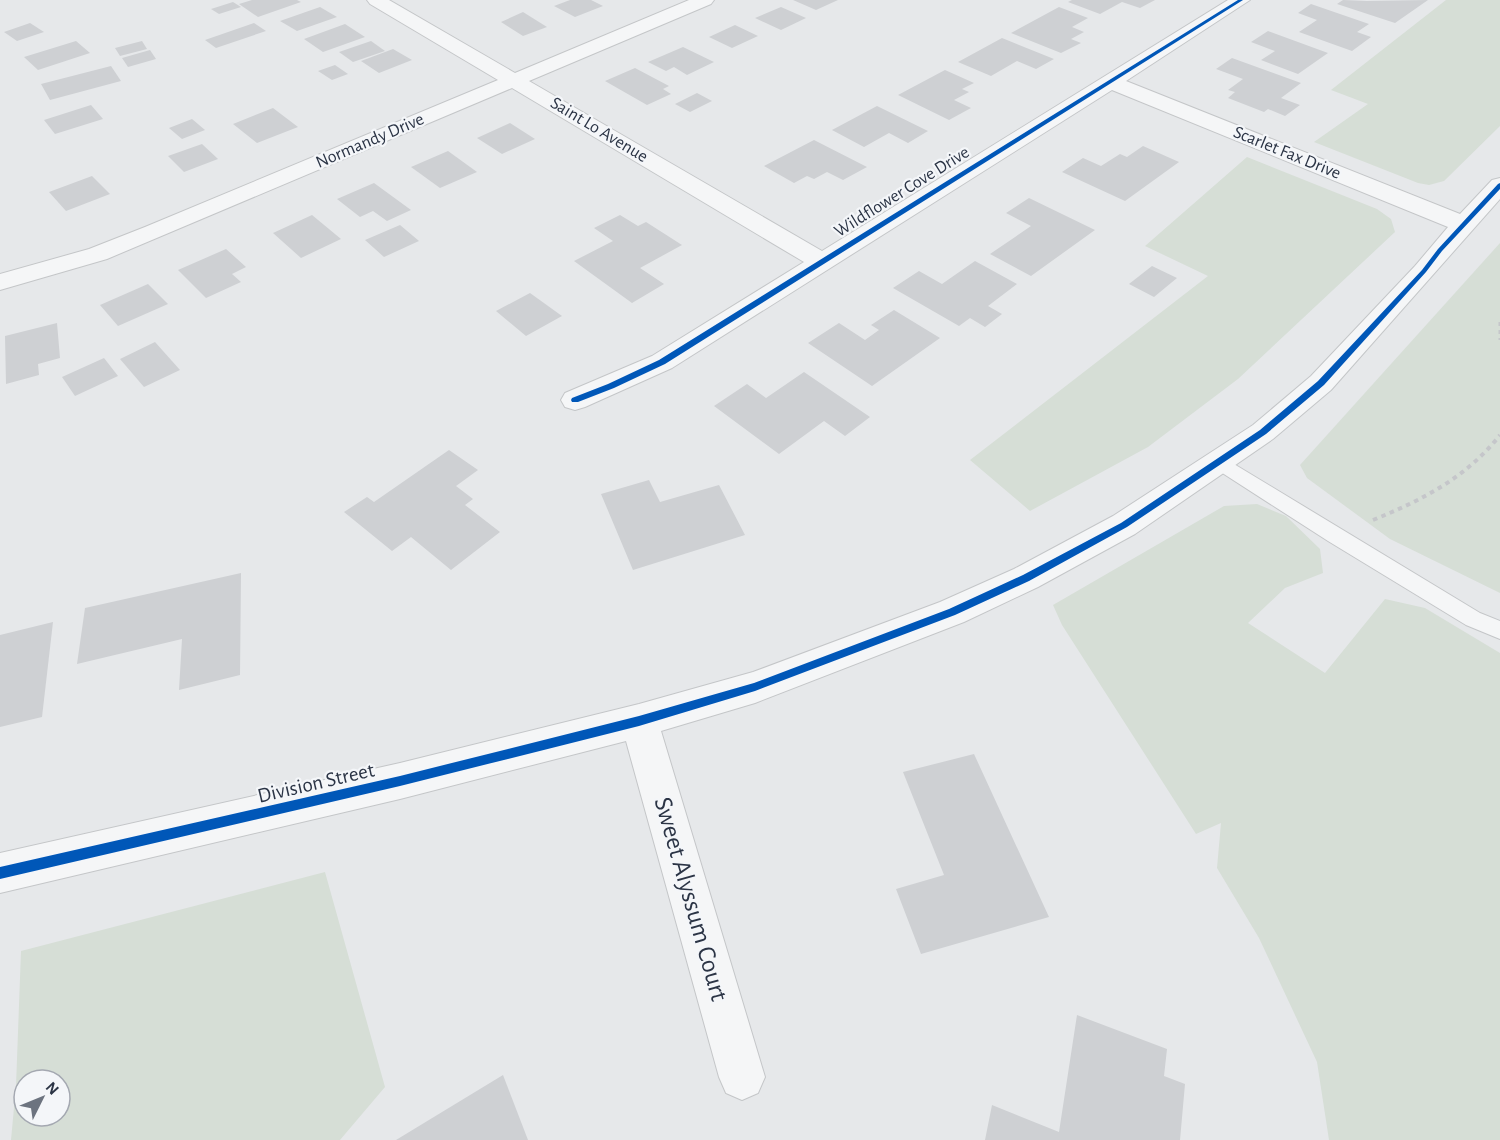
<svg xmlns="http://www.w3.org/2000/svg" width="1500" height="1140" viewBox="0 0 1500 1140" font-family="'Alegreya Sans',sans-serif">
  <rect width="100%" height="100%" fill="#e6e8ea"/>
  <!-- green -->
  <g fill="#d6ded6" fill-rule="evenodd">
    <path d="M1446,0H1500V126L1444,181L1429,185L1418,183L1314,142L1368,104L1331,90Z"/>
    <path d="M1247,157L1377,209L1391,219L1395,232L1238,379L1148,447L1030,511L970,460L1208,276L1145,246Z"/>
    <path d="M1500,243V593L1390,539L1307,478L1300,465Z"/>
    <path d="M1257,504L1286,516L1320,549L1323,573L1285,588L1248,623L1325,673L1385,599L1425,608L1500,653V1140H1329L1317,1062L1259,938L1217,868L1221,823L1196,834L1062,625L1053,605L1224,506Z"/>
    <path d="M325,872L385,1087L340,1140H11L16,1086L21,951ZM24,1080H60V1116H24Z"/>
  </g>
  <!-- building -->
  <g fill="#ced0d3">
    <path d="M252,0H297L301,2L258,17L239,4Z"/>
    <path d="M570,0H591L603,6L575,17L554,6Z"/>
    <path d="M793,0H838L816,10Z"/>
    <path d="M1072,0H1155L1140,8L1122,2L1100,14L1068,2Z"/>
    <path d="M1343,0L1367,1L1428,0L1395,23L1337,4Z"/>
    <path d="M233,2L241,7L219,14L211,9Z"/>
    <path d="M1311,4L1369,24L1357,32L1371,37L1352,51L1299,32L1317,20L1298,13Z"/>
    <path d="M320,7L337,17L297,31L280,21Z"/>
    <path d="M781,7L806,18L781,30L755,18Z"/>
    <path d="M1059,7L1088,18L1072,27L1084,32L1071,39L1081,43L1061,53L1011,33Z"/>
    <path d="M523,12L547,27L523,36L501,22Z"/>
    <path d="M30,23L44,32L17,41L4,32Z"/>
    <path d="M254,23L266,31L216,48L205,40Z"/>
    <path d="M345,24L365,37L323,52L304,39Z"/>
    <path d="M735,25L758,36L732,48L709,37Z"/>
    <path d="M1268,31L1328,53L1298,74L1261,60L1275,51L1251,42Z"/>
    <path d="M1002,38L1054,59L1036,69L1017,61L991,76L958,62Z"/>
    <path d="M76,41L90,53L38,70L24,57Z"/>
    <path d="M142,41L147,49L120,56L115,48Z"/>
    <path d="M371,41L385,51L353,62L339,52Z"/>
    <path d="M683,47L714,62L687,75L674,67L666,71L648,62Z"/>
    <path d="M393,49L412,60L379,73L361,61Z"/>
    <path d="M150,50L156,59L128,67L122,58Z"/>
    <path d="M1232,58L1301,83L1281,98L1300,105L1285,116L1268,109L1264,112L1228,98L1235,92L1228,90L1243,79L1216,69Z"/>
    <path d="M335,65L348,74L332,80L318,71Z"/>
    <path d="M111,66L121,81L50,100L41,84Z"/>
    <path d="M635,68L669,86L663,89L671,94L647,105L605,81Z"/>
    <path d="M945,70L974,83L962,89L969,92L954,100L971,108L949,120L898,95Z"/>
    <path d="M697,93L712,101L690,112L675,104Z"/>
    <path d="M91,105L103,119L55,134L44,120Z"/>
    <path d="M877,106L928,131L908,143L889,133L864,147L832,130Z"/>
    <path d="M273,108L298,127L257,143L233,124Z"/>
    <path d="M192,119L205,130L182,139L169,128Z"/>
    <path d="M510,123L535,139L502,154L477,138Z"/>
    <path d="M814,140L867,167L843,180L827,172L814,179L807,176L794,183L764,166Z"/>
    <path d="M202,144L218,159L184,172L168,156Z"/>
    <path d="M1143,146L1179,162L1125,201L1062,172L1083,158L1101,166L1120,154L1127,157Z"/>
    <path d="M448,151L477,172L440,188L411,167Z"/>
    <path d="M92,176L110,194L66,211L49,192Z"/>
    <path d="M374,183L411,210L387,221L373,211L360,217L337,199Z"/>
    <path d="M1029,198L1095,230L1031,276L990,254L1031,226L1006,213Z"/>
    <path d="M312,215L341,239L301,258L273,233Z"/>
    <path d="M620,215L638,226L646,222L682,245L640,268L664,284L632,303L574,261L613,241L594,228Z"/>
    <path d="M400,225L419,241L384,257L365,240Z"/>
    <path d="M226,249L246,267L232,274L241,282L206,298L178,270Z"/>
    <path d="M975,261L1017,284L988,306L1002,314L985,327L970,318L959,326L893,288L919,271L942,284Z"/>
    <path d="M1152,266L1177,278L1154,297L1129,284Z"/>
    <path d="M148,284L168,304L118,326L100,305Z"/>
    <path d="M530,293L562,316L526,336L496,311Z"/>
    <path d="M894,310L940,338L872,386L808,343L839,323L865,340L879,330L871,325Z"/>
    <path d="M57,323L60,358L38,364L39,375L6,384L5,336Z"/>
    <path d="M155,342L180,370L144,387L120,359Z"/>
    <path d="M104,358L118,376L75,396L62,377Z"/>
    <path d="M804,372L870,417L845,436L824,421L779,454L714,406L747,384L766,398Z"/>
    <path d="M449,450L478,470L456,486L473,499L465,505L500,532L451,570L411,537L392,551L344,512L367,497L374,502Z"/>
    <path d="M649,480L660,502L719,485L745,535L633,570L601,494Z"/>
    <path d="M241,573L240,675L179,690L182,639L77,664L85,608Z"/>
    <path d="M53,622L42,717L0,727V635Z"/>
    <path d="M974,754L1049,917L921,954L896,889L944,875L903,772Z"/>
    <path d="M1077,1015L1167,1049L1164,1076L1185,1084L1180,1140H985L992,1105L1059,1132Z"/>
    <path d="M503,1075L528,1140H396Z"/>
  </g>
  <g fill="none" stroke-linecap="round" stroke-linejoin="round">
    <!-- lane casing -->
    <g stroke="#c4c6c8" stroke-width="2">
      <path id="lane" d="M1219,455L1480,613L1500,621V639L1466,625L1328,541L1213,467L1210,462L1213,457Z"/>
    </g>
    <!-- street casing -->
    <g stroke="#c4c6c8" stroke-width="2">
      <path id="street" d="M367,0H389L515,73L689,0H714L711,4L529,81L822,251L1228,0H1250L1126,81L1460,214L1492,180L1500,178V199L1331,390L1273,439L1135,534L1038,587L964,622L755,703L661,731L765,1077L758,1093L742,1100L726,1093L719,1077L626,741L400,799L0,893V853L400,763L639,704L753,672L940,602L1014,569L1113,516L1253,425L1311,376L1415,266L1448,227L1112,90L672,368L585,407L575,410L565,407L561,400L565,393L652,356L804,262L512,88L107,259L0,290V274L89,249L145,227L498,80L370,4Z"/>
    </g>
    <!-- path-far1 -->
    <path stroke="#c5c6ca" stroke-width="3" stroke-dasharray="4 4" stroke-linecap="butt" d="M1500,322V340"/>
    <!-- path -->
    <path stroke="#c5c6ca" stroke-width="4" stroke-dasharray="4.5 4.5" stroke-linecap="butt" d="M1373,520C1422,500 1466,478 1500,435"/>
    <!-- lane -->
    <use href="#lane" fill="#f5f6f7" fill-rule="evenodd"/>
    <!-- street -->
    <use href="#street" fill="#f5f6f7" fill-rule="evenodd"/>
    <!-- cycleway casing -->
    <g stroke="#f4f6f9" stroke-width="4">
      <g id="cycleway">
        <path d="M1238,0H1243L665,364L614,388L578,402H572L571,400L572,398L608,384L659,360Z"/>
        <path d="M1500,183V189L1442,251L1426,272L1324,385L1266,434L1127,527L1029,581L955,615L755,691L639,726L400,786L0,879V867L400,776L639,716L754,683L949,609L1023,575L1121,523L1260,430L1318,381L1422,270L1438,249L1498,184Z"/>
      </g>
    </g>
    <!-- cycleway -->
    <use href="#cycleway" fill="#0057b8" fill-rule="evenodd"/>
  </g>
  <g text-anchor="middle" dominant-baseline="central" stroke-width="4.5" stroke-linejoin="round" paint-order="stroke">
    <!-- far-street labels -->
    <g font-size="18" fill="#2b3445" stroke="#f4f6f9">
      <text transform="translate(599 130) rotate(31)">Saint Lo Avenue</text>
      <text transform="translate(370 141) rotate(-23)">Normandy Drive</text>
      <text transform="translate(1287 153) rotate(22)">Scarlet Fax Drive</text>
      <text transform="translate(902 192) rotate(-32)">Wildflower Cove Drive</text>
    </g>
    <!-- street labels -->
    <g font-size="21" fill="#2b3445" stroke="#f4f6f9">
      <text transform="translate(316 783) rotate(-13)">Division Street</text>
    </g>
    <!-- near-street labels -->
    <g font-size="26" fill="#2b3445" stroke="#f4f6f9">
      <text transform="translate(691 899) rotate(74)">Sweet Alyssum Court</text>
    </g>
  </g>
  <!-- north arrow -->
  <g transform="translate(42 1098) rotate(47)"><circle r="28" fill="#f4f6f9" stroke="#a4a8b1" stroke-width="1.5"/>
  <path d="M0-4.5L10 22L0 15L-10 22Z" fill="#6c737f"/>
  <text y="-9" font-size="16" font-weight="bold" text-anchor="middle" fill="#2b3445">N</text>
  </g>
</svg>
